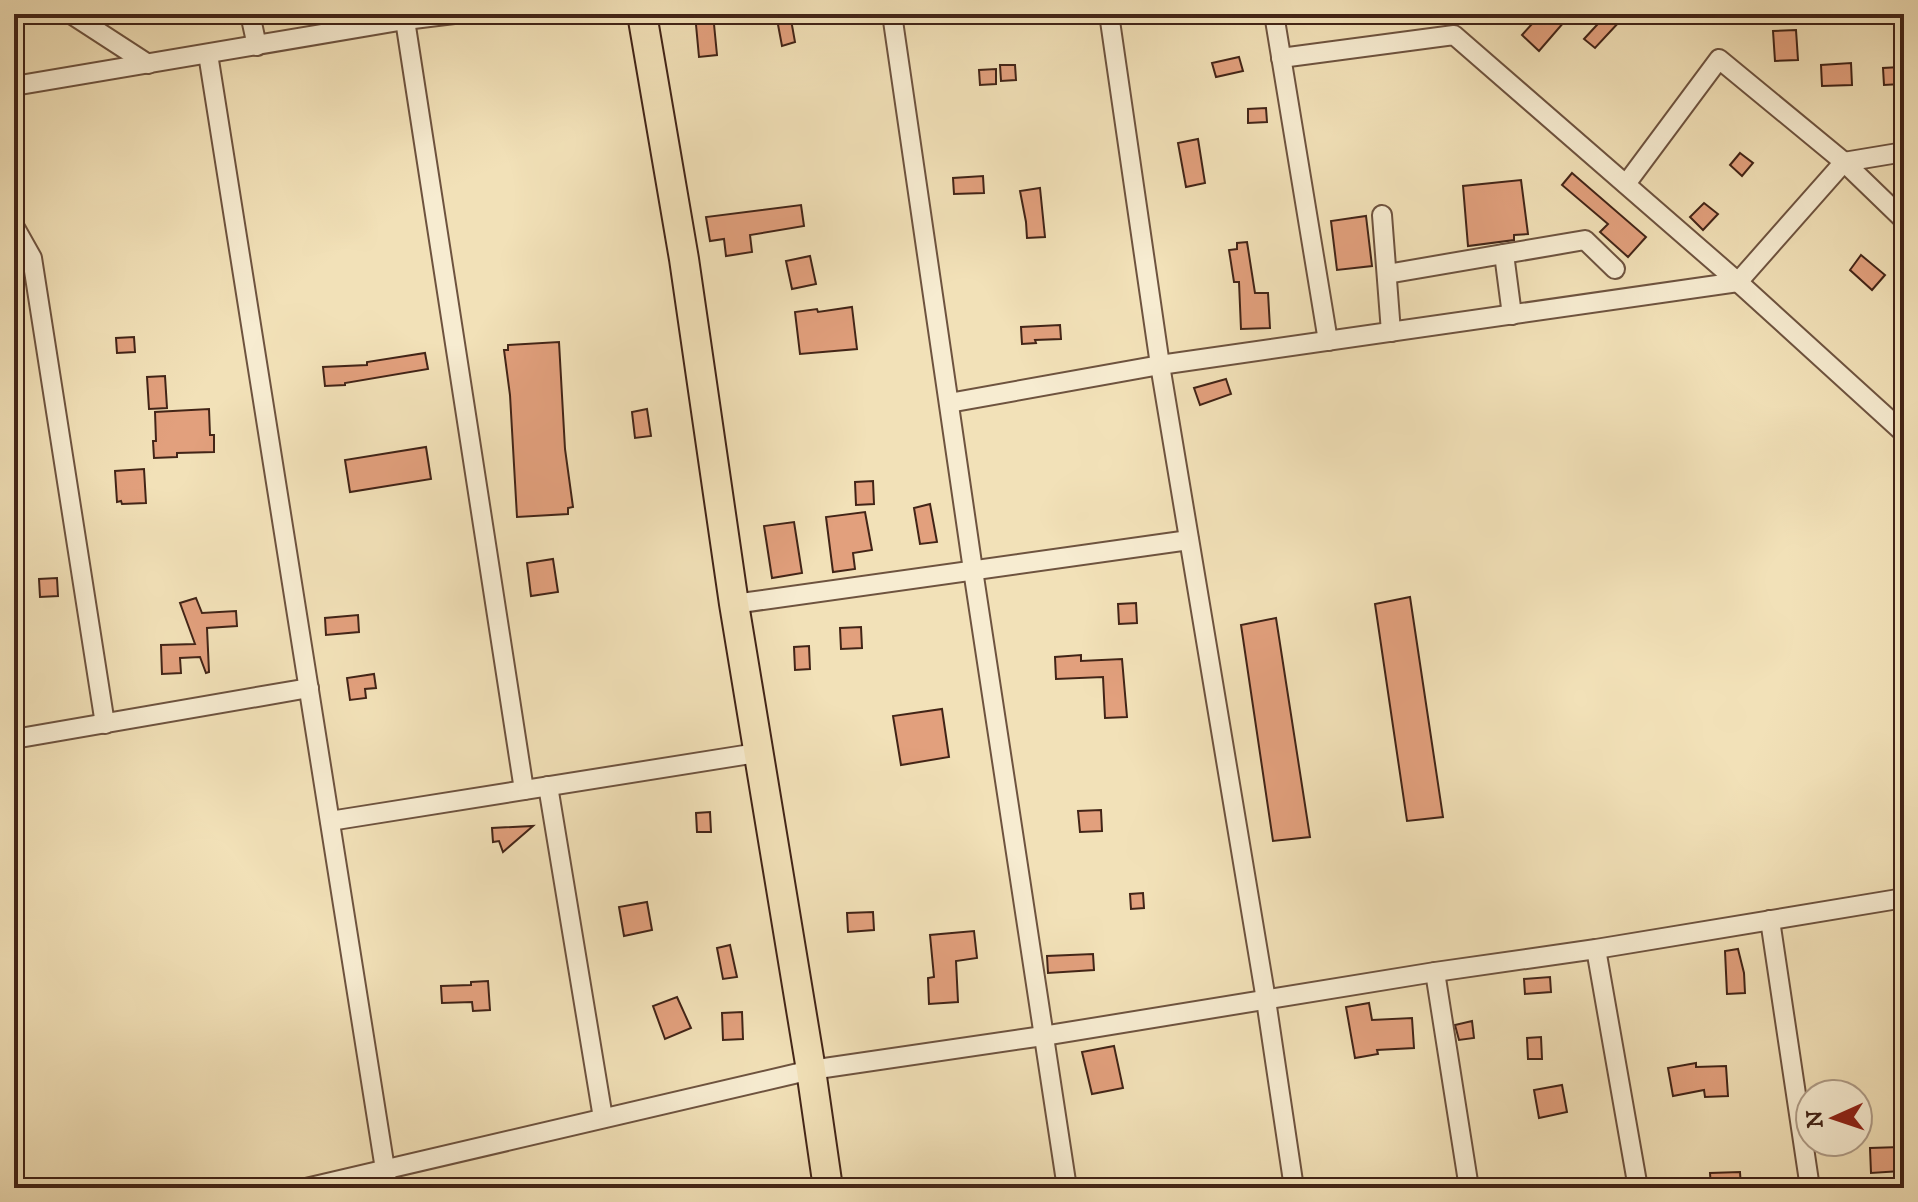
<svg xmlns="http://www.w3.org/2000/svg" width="1918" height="1202" viewBox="0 0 1918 1202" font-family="'IM FELL DW Pica',serif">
  <rect width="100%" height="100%" fill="#f2e1b8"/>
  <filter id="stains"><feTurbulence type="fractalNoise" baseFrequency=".0025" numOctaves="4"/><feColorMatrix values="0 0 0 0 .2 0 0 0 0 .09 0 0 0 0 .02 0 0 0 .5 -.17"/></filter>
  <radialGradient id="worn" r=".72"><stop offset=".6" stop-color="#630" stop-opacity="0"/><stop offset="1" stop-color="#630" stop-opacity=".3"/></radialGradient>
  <!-- building -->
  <g fill="#e2a07d" stroke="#422417" stroke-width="2">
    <path d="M695,14H713L717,55L699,57Z"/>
    <path d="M776,14H790L795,42L782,46Z"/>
    <path d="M1541,14H1571L1539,51L1522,35Z"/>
    <path d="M1607,14H1611L1620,21L1595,48L1584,39Z"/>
    <path d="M1796,30L1798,60L1775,61L1773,31Z"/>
    <path d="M1239,57L1243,71L1216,77L1212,63Z"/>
    <path d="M1851,63L1852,85L1822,86L1821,65Z"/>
    <path d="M1000,65H1015L1016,80L1001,81Z"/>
    <path d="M1900,67L1901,84L1884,85L1883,68Z"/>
    <path d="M996,69V84L980,85L979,70Z"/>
    <path d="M1266,108L1267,122L1248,123V109Z"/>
    <path d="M1198,139L1205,183L1186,187L1178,143Z"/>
    <path d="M1740,153L1753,163L1742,176L1730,165Z"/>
    <path d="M1572,173L1646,237L1628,257L1600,232L1608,224L1562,185Z"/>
    <path d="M983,176L984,193L954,194L953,178Z"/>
    <path d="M1521,180L1528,234L1514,235V240L1468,246L1463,186Z"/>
    <path d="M1040,188L1045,237L1027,238L1026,222L1020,191Z"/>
    <path d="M1704,203L1718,214L1703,230L1690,217Z"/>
    <path d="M801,205L804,226L750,235L752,252L726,256L724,239L710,241L706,217Z"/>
    <path d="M1366,216L1372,266L1337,270L1331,221Z"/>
    <path d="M1247,242L1255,293H1268L1270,328L1241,329L1239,282H1234L1229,250L1237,249V243Z"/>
    <path d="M1861,255L1885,275L1872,290L1850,270Z"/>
    <path d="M810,256L816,284L792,289L786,261Z"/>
    <path d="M852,307L857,349L800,354L795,312L817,309L818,312Z"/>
    <path d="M1060,325L1061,339L1035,340L1036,343L1022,344L1021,327Z"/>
    <path d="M134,337L135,352L117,353L116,338Z"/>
    <path d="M559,342L565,449L573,507L568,508V514L517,517L510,395L504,350H508V345Z"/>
    <path d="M425,353L428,369L345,383V385L325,386L323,367L367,365V362Z"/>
    <path d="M165,376L167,408L149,409L147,377Z"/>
    <path d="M1226,379L1231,394L1200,405L1194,388Z"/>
    <path d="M209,409L210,435H214V452L177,453V457L154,458L153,441H156L155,412Z"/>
    <path d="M647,409L651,436L635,438L632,412Z"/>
    <path d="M426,447L431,479L350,492L345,460Z"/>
    <path d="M144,469L146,503L122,504L121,501L117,502L115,471Z"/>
    <path d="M873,481L874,504L856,505L855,482Z"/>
    <path d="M930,504L937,542L920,544L914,508Z"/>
    <path d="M865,512L872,550L853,553L855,569L833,572L826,517Z"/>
    <path d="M794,522L802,573L772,578L764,526Z"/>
    <path d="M553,559L558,592L531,596L527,563Z"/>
    <path d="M57,578L58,596L40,597L39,579Z"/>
    <path d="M1410,597L1443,817L1407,821L1375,604Z"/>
    <path d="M196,598L202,613L236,611L237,626L207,628L209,672L206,673L200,657L180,658L181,673L162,674L161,645L195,644L180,603Z"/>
    <path d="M1136,603L1137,623L1119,624L1118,604Z"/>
    <path d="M358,615L359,632L326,635L325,618Z"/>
    <path d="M1276,618L1310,837L1273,841L1241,625Z"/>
    <path d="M861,627L862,648L841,649L840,628Z"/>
    <path d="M809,646L810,669L795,670L794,647Z"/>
    <path d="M1081,655V661L1122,659L1127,717L1105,718L1103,677L1056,679L1055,657Z"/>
    <path d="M374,674L376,688L365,689L366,698L350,700L347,678Z"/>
    <path d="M942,709L949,757L901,765L893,716Z"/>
    <path d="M1101,810L1102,831L1080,832L1078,811Z"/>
    <path d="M710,812L711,832H697L696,813Z"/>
    <path d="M533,826L503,852L499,841L493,842L492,828Z"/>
    <path d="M1143,893L1144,908L1131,909L1130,894Z"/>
    <path d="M647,902L652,930L624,936L619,907Z"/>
    <path d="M873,912L874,930L848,932L847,913Z"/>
    <path d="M974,931L977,958L956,961L958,1002L929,1004L928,978L934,977L930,935Z"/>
    <path d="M730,945L737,977L723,979L717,948Z"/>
    <path d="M1738,949L1744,973L1745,993L1727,994L1725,951Z"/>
    <path d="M1093,954L1094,970L1048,973L1047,956Z"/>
    <path d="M1550,977L1551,992L1525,994L1524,979Z"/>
    <path d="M488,981L490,1010L473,1011L472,1002L442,1003L441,986L471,985V982Z"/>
    <path d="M677,997L691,1028L665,1039L653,1006Z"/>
    <path d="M1369,1003L1372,1020L1412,1018L1414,1048L1377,1050L1378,1054L1355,1058L1346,1007Z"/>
    <path d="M742,1012L743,1039L723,1040L722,1013Z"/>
    <path d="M1472,1021L1474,1038L1459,1040L1455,1025Z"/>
    <path d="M1541,1037L1542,1059H1528L1527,1038Z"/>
    <path d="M1114,1046L1123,1088L1092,1094L1082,1052Z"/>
    <path d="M1696,1063V1067L1726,1066L1728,1096L1705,1097L1704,1090L1673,1096L1668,1068Z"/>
    <path d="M1562,1085L1567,1112L1539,1118L1534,1090Z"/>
    <path d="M1900,1147L1901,1171L1871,1173L1870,1148Z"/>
    <path d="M1740,1172L1741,1188H1711L1710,1173Z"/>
  </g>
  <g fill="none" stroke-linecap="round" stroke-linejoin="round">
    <!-- minor casing -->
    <g stroke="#6e533f" stroke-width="22">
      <g id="minor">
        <path d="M71,14L148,64"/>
        <path d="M250,14L257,46"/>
        <path d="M892,14L973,570L1067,1188"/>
        <path d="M1109,14L1160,365L1266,1000L1294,1188"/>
        <path d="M1274,14L1328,341"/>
        <path d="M405,20L524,790"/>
        <path d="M208,54L388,1188"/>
        <path d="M1281,58L1454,35L1738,282L1904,433"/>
        <path d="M14,86L405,20L454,14"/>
        <path d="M1626,184L1719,59L1844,162L1904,220"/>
        <path d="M1382,215L1391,332"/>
        <path d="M14,226L32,258L105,724"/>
        <path d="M1504,254L1512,315"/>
        <path d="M1387,274L1585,240L1615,269"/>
        <path d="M949,403L1160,365L1738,282L1844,162L1904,152"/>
        <path d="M734,604L1189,540"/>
        <path d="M14,739L309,688"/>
        <path d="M548,786L603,1118"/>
        <path d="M330,821L757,753"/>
        <path d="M1770,920L1810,1188"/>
        <path d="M1596,949L1638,1188"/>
        <path d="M1435,972L1469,1188"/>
        <path d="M306,1188L811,1070L1043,1036L1435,972L1596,949L1904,898"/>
      </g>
    </g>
    <!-- trunk casing -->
    <g stroke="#422417" stroke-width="32">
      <path id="trunk" d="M642,14L684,259L734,604L811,1070L828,1188"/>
    </g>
    <!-- minor -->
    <use href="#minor" stroke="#f7ecd1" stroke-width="18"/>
    <!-- trunk -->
    <use href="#trunk" stroke="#f2e1b8" stroke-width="28"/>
  </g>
  <!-- margin -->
  <rect width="1918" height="1202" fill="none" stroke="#f2e1b8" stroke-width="48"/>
  <rect x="16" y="16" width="1886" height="1170" fill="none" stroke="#422417" stroke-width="4"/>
  <rect x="24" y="24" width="1870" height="1154" fill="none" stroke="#422417" stroke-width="2"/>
  <!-- north arrow -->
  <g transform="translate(1834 1118) rotate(267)"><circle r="38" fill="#f7ecd1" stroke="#af9c87" stroke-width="2"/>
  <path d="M0-6L14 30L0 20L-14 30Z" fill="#8f2418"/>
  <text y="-12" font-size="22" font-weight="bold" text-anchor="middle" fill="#422417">N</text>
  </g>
  <rect width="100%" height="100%" filter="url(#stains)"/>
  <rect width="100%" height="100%" fill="url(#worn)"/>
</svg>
